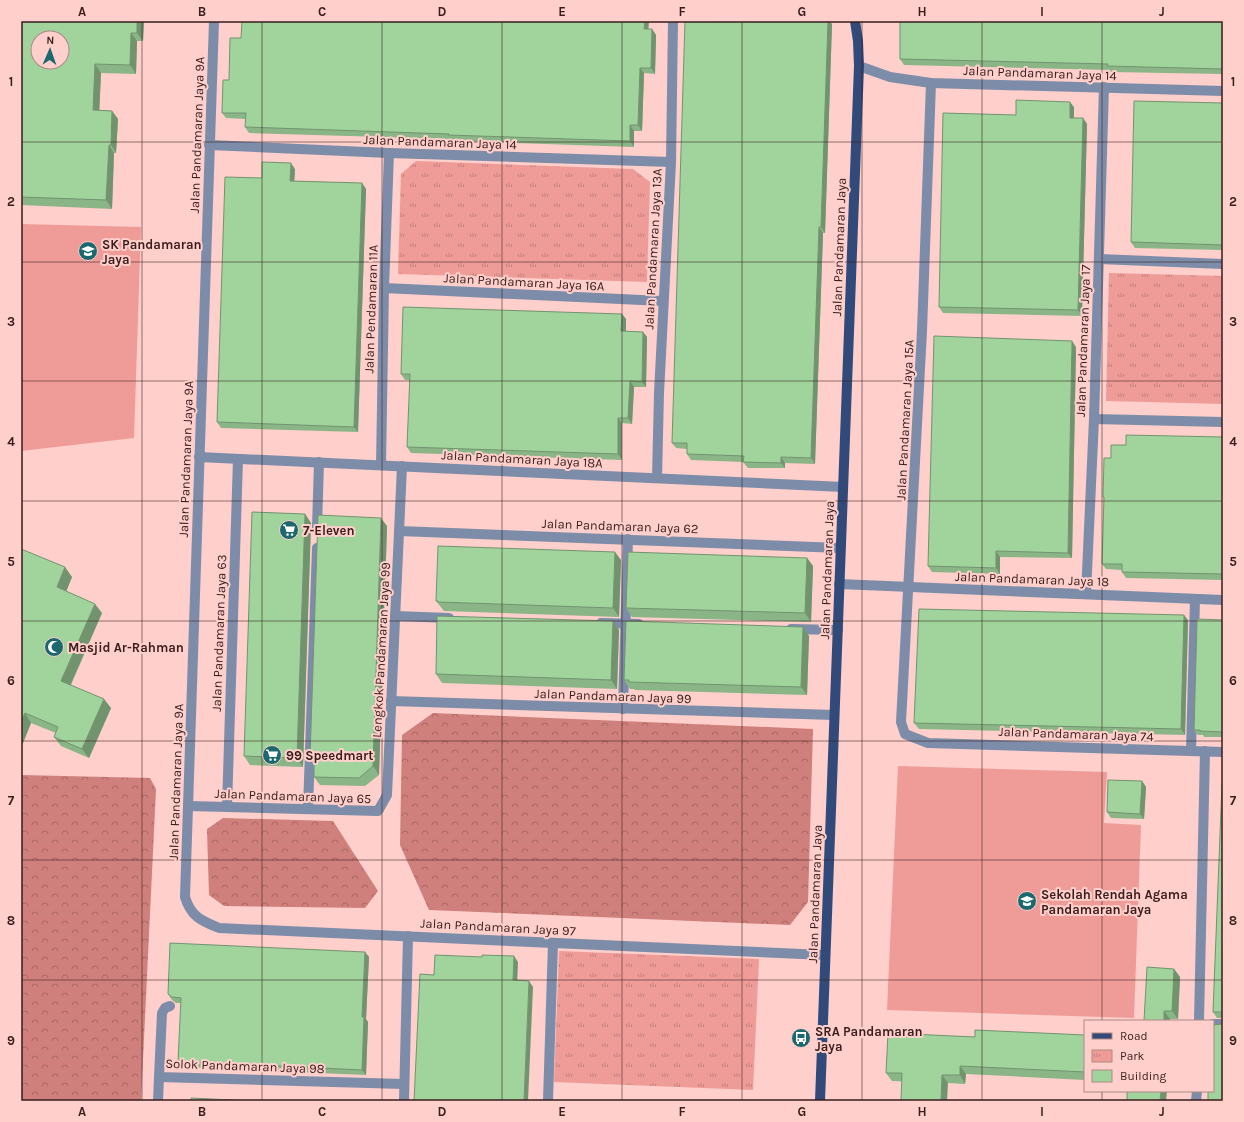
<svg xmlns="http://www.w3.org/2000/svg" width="1244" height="1122" viewBox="0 0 1244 1122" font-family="Karla,sans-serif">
  <defs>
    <pattern id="forest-crowns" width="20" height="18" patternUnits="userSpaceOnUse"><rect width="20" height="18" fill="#d0807c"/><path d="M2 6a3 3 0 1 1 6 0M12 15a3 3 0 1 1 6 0" fill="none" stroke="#aa6865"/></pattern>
    <pattern id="park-tufts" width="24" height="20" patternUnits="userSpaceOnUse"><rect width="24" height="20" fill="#ef9c98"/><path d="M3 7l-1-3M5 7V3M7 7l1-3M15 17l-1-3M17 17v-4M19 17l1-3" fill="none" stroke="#c37f7b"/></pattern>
  </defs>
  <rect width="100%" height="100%" fill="#fecfcb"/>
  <!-- forest -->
  <g fill="url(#forest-crowns)">
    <path d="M433,713L813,729L808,902L790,925L429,910L400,845L402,735Z"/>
    <path d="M21,775L150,778L156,789L141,1101H21Z"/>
    <path d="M223,818L333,821L378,891L365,908L224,906L209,895L207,829Z"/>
  </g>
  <!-- park -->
  <g fill="url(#park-tufts)">
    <path d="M416,161L633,169L650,182L647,282L398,274L401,174Z"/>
    <path d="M1109,273L1223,276V404L1106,401Z"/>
    <path d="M559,951L759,959L753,1090L554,1082Z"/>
  </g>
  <!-- pitch -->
  <g fill="#ef9c98">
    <path d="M21,224L141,227L134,438L21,451Z"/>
    <path d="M898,766L1107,772L1104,823L1141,825L1134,1018L887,1010Z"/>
  </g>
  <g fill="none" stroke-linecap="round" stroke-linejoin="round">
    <!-- minor -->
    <g stroke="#7d8ca8" stroke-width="10">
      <path d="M214,21L185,897C191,917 202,921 219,928L825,955"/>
      <path d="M859,66L890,77L931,83L1223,91"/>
      <path d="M931,83L922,331L901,722L905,734L928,743L1223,752"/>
      <path d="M209,145L389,153L671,162"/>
      <path d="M1099,259L1223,264"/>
      <path d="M384,288L663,301"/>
      <path d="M1094,419L1223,422"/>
      <path d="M199,457L843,487"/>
      <path d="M381,465L384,288L389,153"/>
      <path d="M657,478L659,393L671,162L673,21"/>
      <path d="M317,528L319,462"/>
      <path d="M399,531L840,548"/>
      <path d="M839,584L1223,600"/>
      <path d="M1086,594L1094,419L1104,87"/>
      <path d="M395,616L449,618"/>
      <path d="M601,623L639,624"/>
      <path d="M791,629L838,630"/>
      <path d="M391,701L834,715"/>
      <path d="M623,709L628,539"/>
      <path d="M1191,751L1195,599"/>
      <path d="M188,806L378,811L387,795L402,466"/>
      <path d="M227,807L238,459"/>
      <path d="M308,809L317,548"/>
      <path d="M170,1006L165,1008L162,1013L159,1077L404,1084"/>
      <path d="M1199,1021L1205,751"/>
      <path d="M1213,1024H1223"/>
      <path d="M158,1101L159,1077"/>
      <path d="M404,1101L408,936"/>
      <path d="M548,1101L553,943"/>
      <path d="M1196,1101L1197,1091"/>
    </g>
    <!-- major -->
    <path stroke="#314a79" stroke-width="10" d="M820,1101L859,66L858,41L855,21"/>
  </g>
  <!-- wall -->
  <g fill="#8ab587">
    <path d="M21,21H144L143,41H137L136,74L101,73L99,110L112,111L118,119L116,153H114L112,209L21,205Z"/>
    <path d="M1223,21V74L1111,72L1110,70L904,65L900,59Z"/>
    <path d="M734,22L832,24L825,233H823L815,464L785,463V468H748L743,462L691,460L687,454V449L676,448L672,443Z"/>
    <path d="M649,29H652L656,35L655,74L644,73L642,131H634V147L452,141L451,139L249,133L245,127L246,119L226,118L222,113L229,80L241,38Z"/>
    <path d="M1223,103V250L1135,248L1131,242Z"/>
    <path d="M1074,107V118H1083L1087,124L1082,316L943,313L939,307L1016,115Z"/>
    <path d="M295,169L294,181L362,183L366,189L358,432L221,428L217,422L262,178Z"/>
    <path d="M622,314L626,319V331L643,332L647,337L646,387H634L632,424L622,423V460L411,453L407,447L410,380H405L401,374Z"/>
    <path d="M1076,347L1072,558L1000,557V574L932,572L928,566Z"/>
    <path d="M1223,437V580L1126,578L1122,572V570L1106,569L1102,564L1104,499L1103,497L1111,458L1126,445Z"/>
    <path d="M305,514L311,523L303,767L250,765L244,756Z"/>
    <path d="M387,526L379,775L365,786L320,785L314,777V764L310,758Z"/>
    <path d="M21,549L72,577L66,591L102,613L71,685L111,708L89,758L61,746L54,737L56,733L31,723L21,748Z"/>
    <path d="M807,558L813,566L811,622L632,617L626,608Z"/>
    <path d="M621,560L619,617L444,611L436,601Z"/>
    <path d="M1188,620L1185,735L919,729L914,723Z"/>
    <path d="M1223,620V737H1204L1203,735H1198L1194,730Z"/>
    <path d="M613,621L619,630L617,689L442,683L436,674Z"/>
    <path d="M803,627L809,636L807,695L635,690L634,689H630L624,680Z"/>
    <path d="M1142,781L1146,787L1144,819L1111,818L1107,812Z"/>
    <path d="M1223,784V1018H1217L1213,1012Z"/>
    <path d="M365,952L369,957L366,1019L368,1022L366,1075L182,1067L178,1061L181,1003H176L172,1000L168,994Z"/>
    <path d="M1174,969L1180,977L1178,1019H1170L1144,1021Z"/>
    <path d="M1085,1035V1080L966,1074L965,1084L948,1083L892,1081L886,1073L975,1037Z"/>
  </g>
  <!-- shaded-wall -->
  <g fill="#71946e">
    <path d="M137,21H144L143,41L137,33Z"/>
    <path d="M645,21H649L648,35L644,29Z"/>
    <path d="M828,21H829L832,24L825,233L821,227Z"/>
    <path d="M652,29L656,35L655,74L651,68Z"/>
    <path d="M131,33L137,41L136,74L130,65Z"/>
    <path d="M95,64L101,73L99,118L93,110Z"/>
    <path d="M640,68L644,73L642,131L638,125Z"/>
    <path d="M1070,102L1074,107V124L1070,118Z"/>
    <path d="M112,111L118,119L116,153L111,145Z"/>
    <path d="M1083,118L1087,124L1082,316L1078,310Z"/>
    <path d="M630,125L634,131V147L630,141Z"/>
    <path d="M109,145L114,153L112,209L106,200Z"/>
    <path d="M291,163L295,169L294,187L290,181Z"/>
    <path d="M362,183L366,189L358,432L354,427Z"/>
    <path d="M819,227L823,233L815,464L811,458Z"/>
    <path d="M622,314L626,319V337L621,331Z"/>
    <path d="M643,332L647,337L646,387L642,382Z"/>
    <path d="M1072,341L1076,347L1072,558L1068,553Z"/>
    <path d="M630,381L634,387L632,424L628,418Z"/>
    <path d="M618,418L622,423V460L618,454Z"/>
    <path d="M781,457L785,463V468L781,463Z"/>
    <path d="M305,514L311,523L303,767L297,758Z"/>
    <path d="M381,518L387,526L379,775L373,766Z"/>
    <path d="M996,551L1000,557V574L996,568Z"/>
    <path d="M615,552L621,560L619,617L613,608Z"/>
    <path d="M807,558L813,566L811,622L805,613Z"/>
    <path d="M65,567L72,577L64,597L57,587Z"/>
    <path d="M95,604L102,613L68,690L61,681Z"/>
    <path d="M1184,615L1188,620L1185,735L1181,729Z"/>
    <path d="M613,621L619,630L617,689L611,680Z"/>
    <path d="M803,627L809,636L807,695L801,687Z"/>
    <path d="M104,699L111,708L89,758L82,749Z"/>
    <path d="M25,713L31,723L21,748V721Z"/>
    <path d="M1142,781L1146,787L1144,819L1140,814Z"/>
    <path d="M365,952L369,957L366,1019L368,1022L366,1075L362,1070V1017Z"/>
    <path d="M514,956L518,962L517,986L513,980Z"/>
    <path d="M1174,969L1180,977L1178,1019L1172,1011Z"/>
    <path d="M529,981L533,987L528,1101H524Z"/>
    <path d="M1164,1011L1170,1019V1021H1164Z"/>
    <path d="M960,1066L966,1074L965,1084L960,1075Z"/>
    <path d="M942,1075L948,1083L947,1101H941Z"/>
    <path d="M1161,1091H1167L1166,1101H1160Z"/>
  </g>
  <!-- building -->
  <g fill="#a1d39d" stroke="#71946e" fill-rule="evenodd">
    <path d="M21,21H137V33H131L130,65L95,64L93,110L112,111L111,145H109L106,200L21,197ZM38,38H62V62H38Z"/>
    <path d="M242,21H645L644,29H652L651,68H640L638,125H630V141L448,135L449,134L245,127L246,113H222L223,80H229L230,38H241Z"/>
    <path d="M685,21L734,22V21H828L821,227H819L811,458L781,457V463L743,462L744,456L687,454V443H672Z"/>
    <path d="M900,21H1223V69L1107,66L1108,64L900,59Z"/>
    <path d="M1016,100L1070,102V118H1083L1078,310L939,307L943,113L1016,115Z"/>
    <path d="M1134,101L1223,103V245L1131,242Z"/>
    <path d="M262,162L291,163L290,181L362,183L354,427L217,422L225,177L262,178Z"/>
    <path d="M403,307L622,314L621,331L643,332L642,382L630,381L628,418H618V454L407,447L410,374H401Z"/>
    <path d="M934,336L1072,341L1068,553L996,551V568L928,566Z"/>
    <path d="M1126,435L1223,437V574L1122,572V564H1102L1104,497H1103L1104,458H1111V445H1126Z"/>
    <path d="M252,512L305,514L297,758L244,756Z"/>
    <path d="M318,515L381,518L373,766L359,778L314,777V759L310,758Z"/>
    <path d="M438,546L615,552L613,608L438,602V601H436Z"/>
    <path d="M21,549L65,567L57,587L95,604L61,681L104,699L82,749L54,737L58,727L25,713L21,721V715H22L21,714Z"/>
    <path d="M628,552L807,558L805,613L626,608Z"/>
    <path d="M919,609L1184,615L1181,729L914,723Z"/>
    <path d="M437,616L613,621L611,680L436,674Z"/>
    <path d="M1197,619L1223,620V732L1200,731V730H1194Z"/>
    <path d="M626,621L803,627L801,687L629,682V680H624Z"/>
    <path d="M1108,780L1142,781L1140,814L1107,812Z"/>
    <path d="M1222,784H1223V1014L1222,1012H1213Z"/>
    <path d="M170,943L365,952L362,1017H364L362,1070L178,1061L181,998L172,997L168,994Z"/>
    <path d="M435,955L482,957V955L514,956L513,980L529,981L524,1101H414L420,974L434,975Z"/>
    <path d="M1147,967L1174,969L1172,1011H1164V1021H1144Z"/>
    <path d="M1223,1022V1101H1208V1091H1213V1025L1222,1024Z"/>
    <path d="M975,1030L1085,1035V1072L960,1066V1075H942L941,1101H901L902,1073H886L888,1033L975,1037Z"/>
    <path d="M1127,1091H1161L1160,1101H1127Z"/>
    <path d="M191,1098L253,1101H191Z"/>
  </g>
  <!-- grid -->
  <path fill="none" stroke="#391d1c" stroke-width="1" stroke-opacity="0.55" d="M142,21V1101M262,21V1101M382,21V1101M502,21V1101M622,21V1101M742,21V1101M862,21V1101M982,21V1101M1102,21V1021M21,142H1223M21,262H1223M21,381H1223M21,501H1223M21,621H1223M21,741H1223M21,860H1223M21,980H1223M1102,1091V1101"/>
  <!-- icons -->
  <defs>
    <g id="school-disc" transform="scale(1)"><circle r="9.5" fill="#1b686e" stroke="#fecfcb"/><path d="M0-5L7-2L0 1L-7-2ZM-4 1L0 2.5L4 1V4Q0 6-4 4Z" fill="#fff"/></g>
    <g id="supermarket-disc" transform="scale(1)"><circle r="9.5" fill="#1b686e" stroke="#fecfcb"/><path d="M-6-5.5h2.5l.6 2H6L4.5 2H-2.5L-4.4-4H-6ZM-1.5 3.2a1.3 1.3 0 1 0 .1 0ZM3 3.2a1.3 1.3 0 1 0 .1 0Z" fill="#fff"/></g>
    <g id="mosque-disc" transform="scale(1)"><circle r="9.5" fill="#1b686e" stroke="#fecfcb"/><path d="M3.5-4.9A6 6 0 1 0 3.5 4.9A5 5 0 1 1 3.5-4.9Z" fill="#fff"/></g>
    <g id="bus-disc" transform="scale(1)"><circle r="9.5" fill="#1b686e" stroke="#fecfcb"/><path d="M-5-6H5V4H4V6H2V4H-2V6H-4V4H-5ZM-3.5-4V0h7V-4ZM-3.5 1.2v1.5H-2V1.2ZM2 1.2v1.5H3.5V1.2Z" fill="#fff"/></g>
  </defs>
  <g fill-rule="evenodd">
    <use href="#school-disc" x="88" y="251"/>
    <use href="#supermarket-disc" x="289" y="530"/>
    <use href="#mosque-disc" x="54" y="647"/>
    <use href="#supermarket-disc" x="272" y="755"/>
    <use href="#school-disc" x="1027" y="901"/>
    <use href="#bus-disc" x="801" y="1038"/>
  </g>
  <g text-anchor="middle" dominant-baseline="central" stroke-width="4" stroke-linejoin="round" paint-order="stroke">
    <!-- street labels -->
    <g font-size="13" fill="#391d1c" stroke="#fecfcb">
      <text transform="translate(1040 73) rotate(2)">Jalan Pandamaran Jaya 14</text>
      <text transform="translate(197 135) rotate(-88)">Jalan Pandamaran Jaya 9A</text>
      <text transform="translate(440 142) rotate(2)">Jalan Pandamaran Jaya 14</text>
      <text transform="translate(839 247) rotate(-88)">Jalan Pandamaran Jaya</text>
      <text transform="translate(653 249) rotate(-87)">Jalan Pandamaran Jaya 13A</text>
      <text transform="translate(524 282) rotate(3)">Jalan Pandamaran Jaya 16A</text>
      <text transform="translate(371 309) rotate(-88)">Jalan Pendamaran 11A</text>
      <text transform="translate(1083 341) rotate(-88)">Jalan Pandamaran Jaya 17</text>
      <text transform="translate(905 420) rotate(-87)">Jalan Pandamaran Jaya 15A</text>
      <text transform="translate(186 459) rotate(-88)">Jalan Pandamaran Jaya 9A</text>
      <text transform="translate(522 459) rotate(3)">Jalan Pandamaran Jaya 18A</text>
      <text transform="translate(620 526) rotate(2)">Jalan Pandamaran Jaya 62</text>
      <text transform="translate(827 570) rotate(-88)">Jalan Pandamaran Jaya</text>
      <text transform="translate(1032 579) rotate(2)">Jalan Pandamaran Jaya 18</text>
      <text transform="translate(219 633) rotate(-88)">Jalan Pandamaran Jaya 63</text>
      <text transform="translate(381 650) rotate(-87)">Lengkok Pandamaran Jaya 99</text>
      <text transform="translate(613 696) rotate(2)">Jalan Pandamaran Jaya 99</text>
      <text transform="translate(1076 734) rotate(2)">Jalan Pandamaran Jaya 74</text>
      <text transform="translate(176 782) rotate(-88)">Jalan Pandamaran Jaya 9A</text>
      <text transform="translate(293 796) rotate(2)">Jalan Pandamaran Jaya 65</text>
      <text transform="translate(815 894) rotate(-88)">Jalan Pandamaran Jaya</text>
      <text transform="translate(498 927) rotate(3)">Jalan Pandamaran Jaya 97</text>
      <text transform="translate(245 1066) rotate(2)">Solok Pandamaran Jaya 98</text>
    </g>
    <!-- poi labels -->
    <g font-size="13" font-weight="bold" fill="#391d1c" stroke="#fecfcb" text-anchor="start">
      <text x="102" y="244">SK Pandamaran<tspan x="102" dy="15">Jaya</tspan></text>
      <text x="303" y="530">7-Eleven</text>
      <text x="68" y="647">Masjid Ar-Rahman</text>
      <text x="286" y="755">99 Speedmart</text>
      <text x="1041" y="894">Sekolah Rendah Agama<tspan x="1041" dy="15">Pandamaran Jaya</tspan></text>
      <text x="815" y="1031">SRA Pandamaran<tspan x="815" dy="15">Jaya</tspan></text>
    </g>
  </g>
  <!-- border -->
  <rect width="1244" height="1122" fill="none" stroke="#fecfcb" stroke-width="44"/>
  <!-- legend -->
  <rect x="1084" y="1020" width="130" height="72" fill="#fecfcb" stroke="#af8885"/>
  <rect x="1092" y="1033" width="20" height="6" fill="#314a79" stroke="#af8885"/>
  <text x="1120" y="1040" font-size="12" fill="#391d1c">Road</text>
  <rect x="1092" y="1050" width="20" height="12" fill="url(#park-tufts)" stroke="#af8885"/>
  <text x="1120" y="1060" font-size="12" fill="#391d1c">Park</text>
  <rect x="1092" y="1070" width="20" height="12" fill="#a1d39d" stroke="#af8885"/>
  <text x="1120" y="1080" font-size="12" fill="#391d1c">Building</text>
  <!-- north arrow -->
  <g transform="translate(50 50) rotate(2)"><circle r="19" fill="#fecfcb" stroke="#af8885"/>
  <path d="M0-3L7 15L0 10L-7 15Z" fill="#1b686e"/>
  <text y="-6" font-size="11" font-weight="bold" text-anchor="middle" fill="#391d1c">N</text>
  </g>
  <rect x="22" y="22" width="1200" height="1078" fill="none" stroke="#391d1c" stroke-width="1.5"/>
  <g font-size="13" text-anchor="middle" font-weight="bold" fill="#391d1c">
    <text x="82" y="16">A</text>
    <text x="202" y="16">B</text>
    <text x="322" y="16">C</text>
    <text x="442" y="16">D</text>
    <text x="562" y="16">E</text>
    <text x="682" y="16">F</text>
    <text x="802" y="16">G</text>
    <text x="922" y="16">H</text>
    <text x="1042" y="16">I</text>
    <text x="1162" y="16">J</text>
    <text x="11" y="86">1</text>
    <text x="1233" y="86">1</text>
    <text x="11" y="206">2</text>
    <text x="1233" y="206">2</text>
    <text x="11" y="326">3</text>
    <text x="1233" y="326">3</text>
    <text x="11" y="446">4</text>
    <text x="1233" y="446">4</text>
    <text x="11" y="566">5</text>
    <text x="1233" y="566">5</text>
    <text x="11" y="685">6</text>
    <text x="1233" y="685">6</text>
    <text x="11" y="805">7</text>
    <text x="1233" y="805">7</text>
    <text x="11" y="925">8</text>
    <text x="1233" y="925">8</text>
    <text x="11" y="1045">9</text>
    <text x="1233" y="1045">9</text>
    <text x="82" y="1116">A</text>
    <text x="202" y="1116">B</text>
    <text x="322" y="1116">C</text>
    <text x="442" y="1116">D</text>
    <text x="562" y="1116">E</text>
    <text x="682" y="1116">F</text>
    <text x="802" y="1116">G</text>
    <text x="922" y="1116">H</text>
    <text x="1042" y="1116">I</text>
    <text x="1162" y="1116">J</text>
  </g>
</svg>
